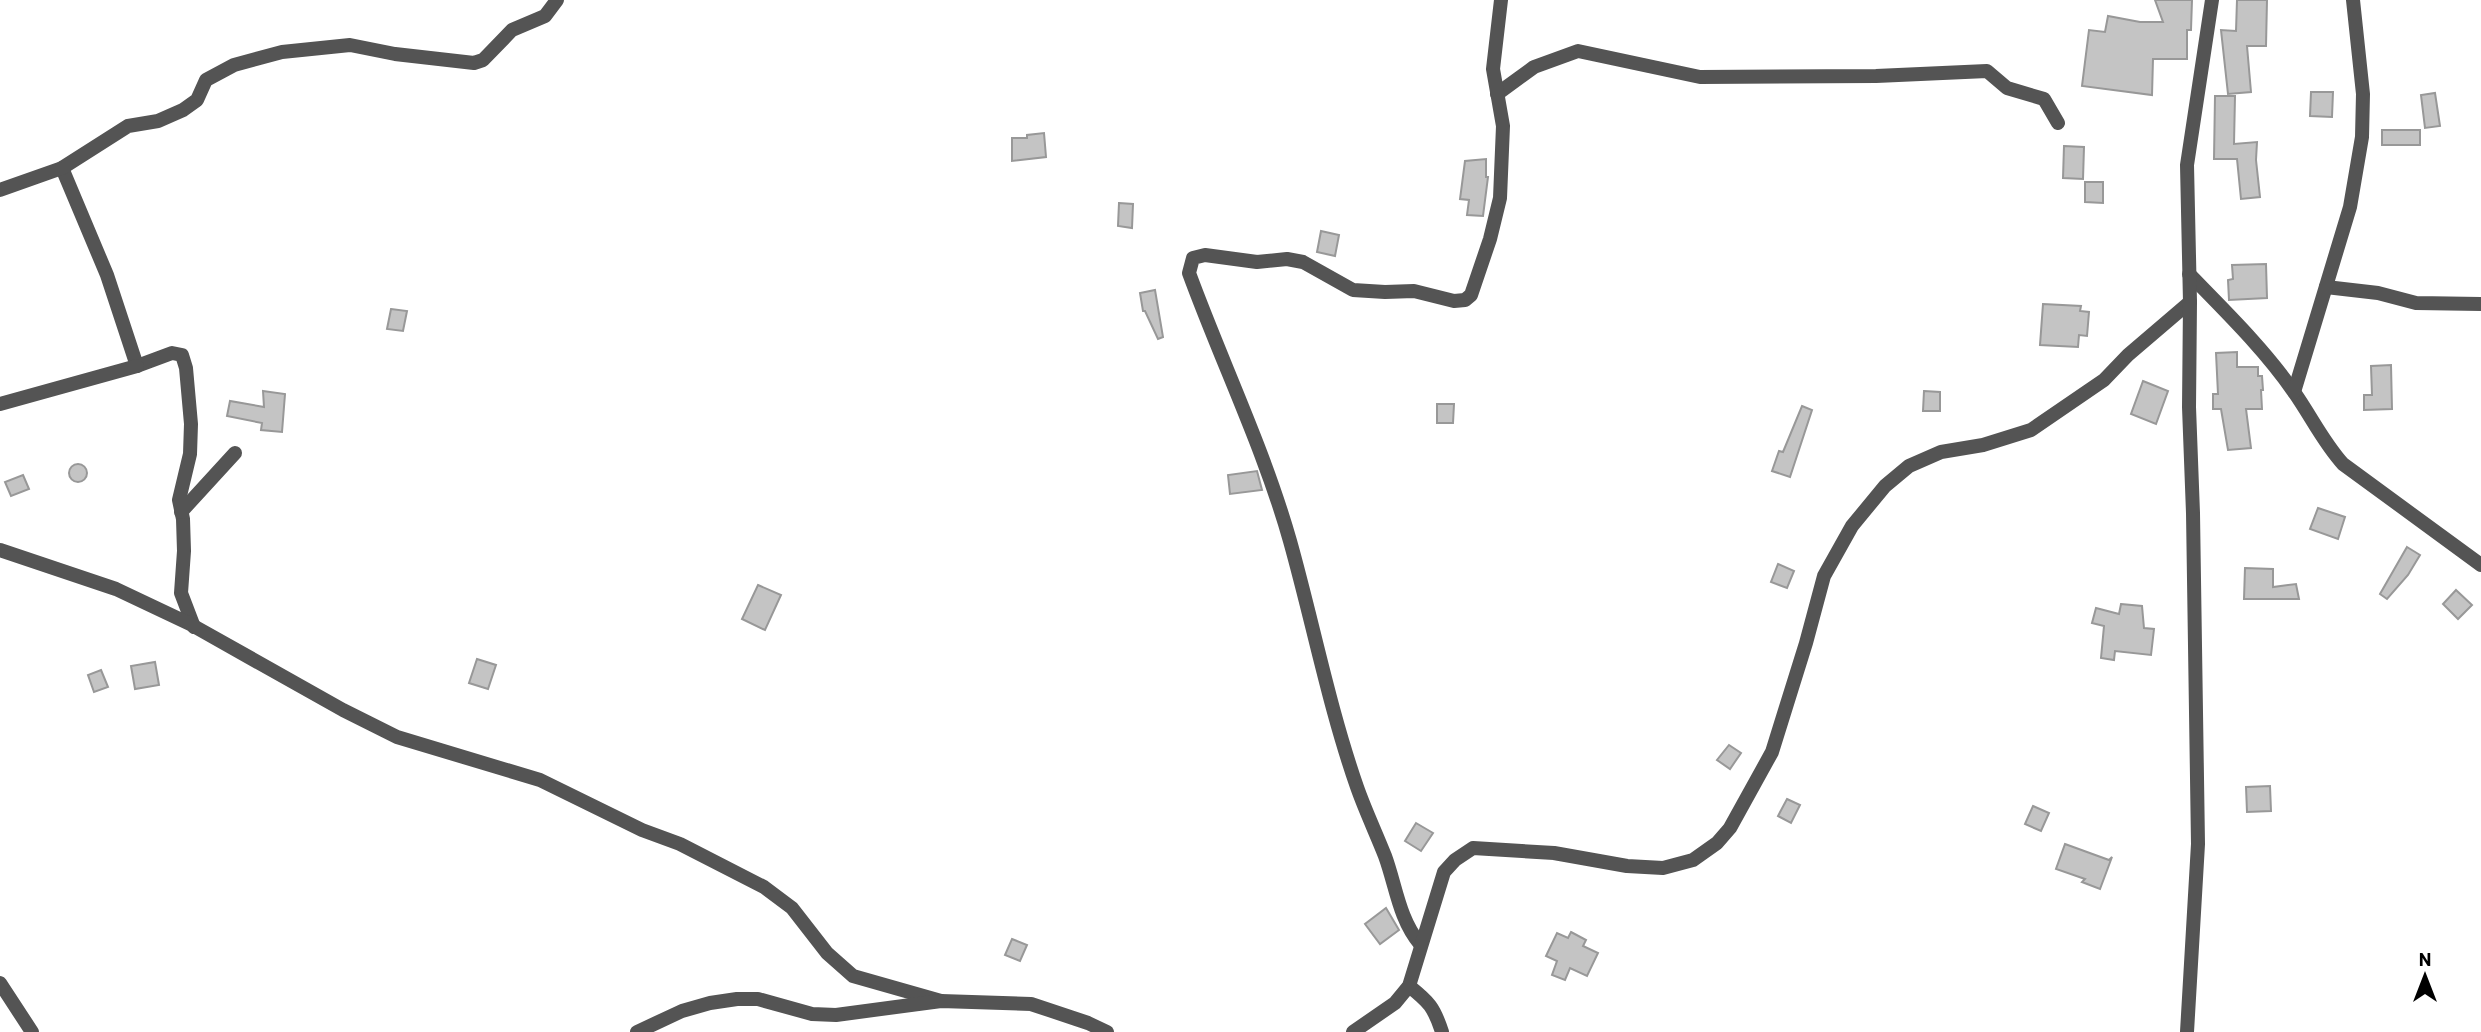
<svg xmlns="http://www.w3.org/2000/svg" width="2481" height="1032" viewBox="0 0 2481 1032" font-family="Barlow,sans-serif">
  <rect width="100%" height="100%" fill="#fff"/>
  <!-- building -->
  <g fill="#c4c4c4" stroke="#989898" stroke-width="2">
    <path d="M2155,0H2192L2191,30H2187V59H2153L2152,95L2082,86L2089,30L2105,32L2108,16L2140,22H2163Z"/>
    <path d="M2237,0H2267L2266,46H2247L2251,92L2228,94L2221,30L2236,31Z"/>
    <path d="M2311,92H2333L2332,117L2310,116Z"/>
    <path d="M2435,93L2440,126L2425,128L2421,95Z"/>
    <path d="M2215,96H2235L2234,144L2257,142L2256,160L2260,197L2241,199L2237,159H2214Z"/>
    <rect x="2382" y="130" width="38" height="15"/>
    <path d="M1044,133L1046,157L1012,161V138H1027V135Z"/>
    <path d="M2064,146L2084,147L2083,179L2063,178Z"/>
    <path d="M1486,159V177H1488L1483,216L1467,215L1469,200L1460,199L1465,161Z"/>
    <path d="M2085,182H2103V203L2085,202Z"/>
    <path d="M1119,203L1133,204L1132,228L1118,226Z"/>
    <path d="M1321,231L1339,235L1335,256L1317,252Z"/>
    <path d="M2266,264L2267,298L2229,300L2228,280L2233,279L2232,265Z"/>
    <path d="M1155,290L1163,337L1158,339L1145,311H1143L1140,293Z"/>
    <path d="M2043,304L2081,306L2080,311L2089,312L2087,336L2079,335L2078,347L2040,345Z"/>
    <path d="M391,309L407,311L403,331L387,329Z"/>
    <path d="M2237,352V367H2258V376H2262L2263,390H2261L2262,409H2246L2251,448L2228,450L2221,409H2213V394H2218L2216,353Z"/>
    <path d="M2391,365L2392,409L2364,410V395H2372L2371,366Z"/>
    <path d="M2143,381L2168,391L2156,424L2131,414Z"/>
    <path d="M263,391L285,394L282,432L261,430L262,423L227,416L230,401L264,407Z"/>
    <path d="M1924,391L1940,392V411H1923Z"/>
    <path d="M1437,404H1454L1453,423H1437Z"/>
    <path d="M1802,406L1812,410L1790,477L1772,471L1779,451L1783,452Z"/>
    <circle cx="78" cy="473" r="9"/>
    <path d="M1257,471L1262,490L1230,494L1228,475Z"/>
    <path d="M23,475L29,489L11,496L5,482Z"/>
    <path d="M2318,508L2345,517L2338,539L2310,529Z"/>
    <path d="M2407,547L2420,555L2408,575L2387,599L2380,594Z"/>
    <path d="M1778,564L1794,571L1787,588L1771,582Z"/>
    <path d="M2245,568L2273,569V587L2296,584L2299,599H2244Z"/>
    <path d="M758,585L781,595L765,630L742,619Z"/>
    <path d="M2456,590L2472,605L2458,619L2443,604Z"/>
    <path d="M2121,604L2142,606L2144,628L2154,629L2151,655L2115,651L2114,660L2101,658L2104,626L2092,623L2096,608L2119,614Z"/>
    <path d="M477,659L496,665L488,689L469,683Z"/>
    <path d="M155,662L159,685L135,689L131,666Z"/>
    <path d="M101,670L108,687L94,692L88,675Z"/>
    <path d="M1729,745L1741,753L1730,769L1717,760Z"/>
    <path d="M2270,786L2271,811L2247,812L2246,787Z"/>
    <path d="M1787,799L1800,805L1791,823L1778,816Z"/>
    <path d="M2033,806L2049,813L2041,831L2025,824Z"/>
    <path d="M1416,823L1433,833L1421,851L1405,841Z"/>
    <path d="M2065,844L2109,860L2112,857L2100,889L2082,882L2085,879L2056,869Z"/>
    <path d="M1386,908L1399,930L1380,944L1365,924Z"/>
    <path d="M1571,932L1586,940L1583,946L1598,953L1587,976L1570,968L1565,980L1552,975L1557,961L1546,956L1557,933L1568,938Z"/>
    <path d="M1012,939L1027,945L1020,961L1005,955Z"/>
  </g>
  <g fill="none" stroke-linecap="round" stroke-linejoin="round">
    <!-- street -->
    <g stroke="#545454" stroke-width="14">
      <path d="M1497,94L1534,67L1578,51L1700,77L1876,76L1987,71L2007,88L2044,99L2058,123"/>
      <path d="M62,168L107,275L137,366L172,353L182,355L186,368L191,424L190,454L179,500L183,519L184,551L181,593L194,627"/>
      <path d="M0,190L62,168L128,126L158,121L183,110L197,100L206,80L234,65L282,52L350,45L395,54L474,63L483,60L512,30L545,16L557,0"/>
      <path d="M2189,274C2226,312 2264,349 2294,392C2311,416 2323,442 2343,464L2481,565"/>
      <path d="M2326,287L2378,293L2416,303L2481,304"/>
      <path d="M2294,392L2350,207L2362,137L2363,94L2353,0"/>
      <path d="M0,404L137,366"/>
      <path d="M181,512L235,453"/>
      <path d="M0,550L116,589L190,624L343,710L397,737L540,780L642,830L680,844L764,887L792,908L827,953L853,976L941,1001"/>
      <path d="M1420,944C1399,919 1396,886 1385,856C1376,833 1365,810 1357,787C1329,707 1313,623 1290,541C1264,449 1222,363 1189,273L1193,258L1205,255L1257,262L1287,259L1303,262L1353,290L1385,292L1414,291L1454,301L1465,300L1471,295L1490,239L1500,198L1503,126L1493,69L1501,0"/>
      <path d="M0,983L32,1032"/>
      <path d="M1409,986C1429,1002 1434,1007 1442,1032"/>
      <path d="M637,1032L682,1011L710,1003L737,999H758L812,1014L836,1015L941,1001L1031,1004L1088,1023L1107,1032"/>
      <path d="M1353,1032L1395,1003L1409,986L1444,872L1455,860L1473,848L1554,853L1627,866L1663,868L1693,860L1717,843L1730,828L1772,752L1806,643L1824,576L1852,526L1885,486L1909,466L1941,452L1983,445L2031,430L2104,380L2128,355L2190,302"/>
      <path d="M2187,1032L2198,844L2193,513L2189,407L2190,302L2187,165L2212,0"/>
    </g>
  </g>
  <!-- north arrow -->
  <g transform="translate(2425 976)" stroke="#ffffff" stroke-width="5" paint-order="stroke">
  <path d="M0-5L12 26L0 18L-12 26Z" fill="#000000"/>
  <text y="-10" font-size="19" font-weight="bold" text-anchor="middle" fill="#000000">N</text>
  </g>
</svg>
